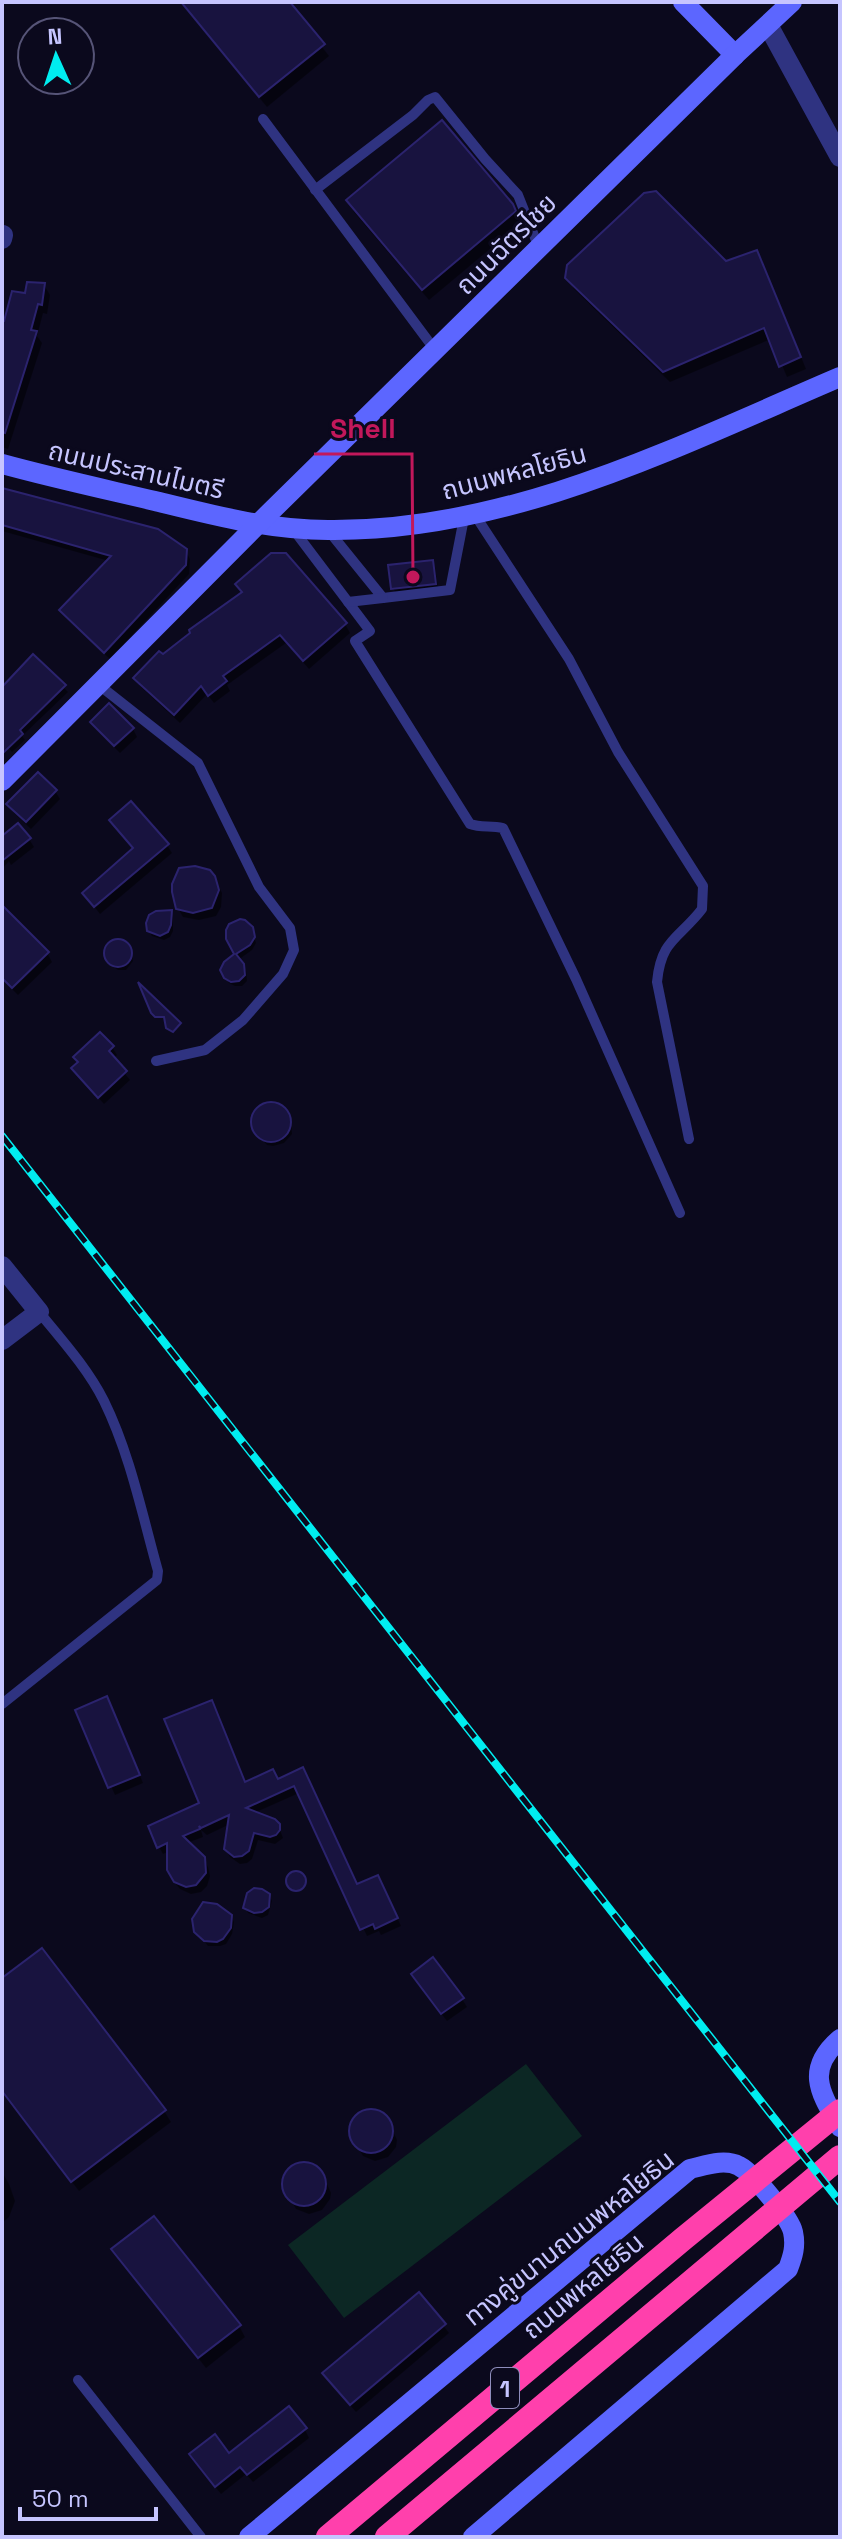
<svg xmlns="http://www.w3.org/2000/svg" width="842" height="2539" viewBox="0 0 842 2539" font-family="'Space Grotesk','Noto Sans Thai',sans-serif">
  <rect width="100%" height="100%" fill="#0b091d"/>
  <!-- green -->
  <path fill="#0c2724" d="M526,2064L582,2136L344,2318L288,2245Z"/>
  <!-- shadow -->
  <g fill="#0007">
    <path d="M180,2H287L329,56L267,107Z"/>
    <path d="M348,201L511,205L521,223L429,300L354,212Z"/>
    <path d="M726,264H763L806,369L787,377L771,339L670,382L574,289L568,277Z"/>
    <path d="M44,285L50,295L47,314L43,313L37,336L42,343L8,449L2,447V323L5,324Z"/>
    <path d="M2,490L185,550L190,559L189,574L110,659L66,618L62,610L109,561L2,531Z"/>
    <path d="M432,562L435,567L438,588L396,593L393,588Z"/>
    <path d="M243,593L345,624L350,633L309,669L286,643L227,685L230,691L214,703L207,694L180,723L141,687L136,678Z"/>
    <path d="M33,657L68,692L22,736L25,740L12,752L2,741V686L4,684L6,686Z"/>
    <path d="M109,706L133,729L137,737L120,753L97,730L92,722Z"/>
    <path d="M55,791L60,799L31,829L14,813L9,805Z"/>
    <path d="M111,820L167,845L172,853L100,914L84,893L134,850Z"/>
    <path d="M2,839H29L34,847L11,865L9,861L2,869Z"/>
    <path d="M214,877L222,893L221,907L216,916L199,920L183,917L178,908Z"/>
    <path d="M2,908L47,953L52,962L18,995L2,979Z"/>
    <path d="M170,912L173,917V931L170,937L164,940L152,936L149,931Z"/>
    <path d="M251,928L256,943L252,950L238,960L246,971L247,981L242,986H235L229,983L222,970L226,963L237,955L228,939Z"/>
    <path d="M121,941L129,947L133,961L126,970H118L111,965L106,951L110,944Z"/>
    <path d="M112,1047L117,1055L113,1059L130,1080L104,1104L73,1069Z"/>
    <path d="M268,1104L279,1106L291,1122L292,1134L284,1143L273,1146L267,1145L255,1131L253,1119L255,1114Z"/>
    <path d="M111,1707L143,1783L115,1795L78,1711Z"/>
    <path d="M302,1770L357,1887L382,1885L401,1926L381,1935L379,1931L367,1936L299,1793L254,1813L278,1825L283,1838L275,1844L258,1840L252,1859L247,1863L240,1864L230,1857L226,1849L230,1824L207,1835L201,1830L203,1837L187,1843L203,1858L208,1867L210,1876L207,1886L201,1892L191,1894L180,1889L176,1884L171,1876L170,1851L163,1854L159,1847L246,1784L278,1781Z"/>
    <circle cx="297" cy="1882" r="8"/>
    <path d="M269,1895L272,1901L268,1915L262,1918L248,1913L246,1908Z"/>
    <path d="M231,1916L234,1922L232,1934L226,1944L220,1946H208L196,1931Z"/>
    <path d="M2,1981L164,2111L171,2122L79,2191L2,2091Z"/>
    <path d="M418,1983L462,1999L467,2007L447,2021Z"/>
    <path d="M369,2111L382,2113L387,2118L397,2140L396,2147L388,2157L375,2161L363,2156L350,2134L352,2121L356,2116Z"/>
    <path d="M309,2163L321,2171L331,2193L330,2199L322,2210L309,2214L296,2209L284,2187L286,2174L290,2169L296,2165Z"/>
    <path d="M2,2172L9,2184L15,2201L9,2217L2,2223Z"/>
    <path d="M114,2250L239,2326L245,2337L206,2368Z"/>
    <path d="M419,2295L449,2333L356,2412L330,2382Z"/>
    <path d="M305,2430L309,2438L253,2482L246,2474L221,2494L196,2463L229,2456Z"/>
  </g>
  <!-- building -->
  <g fill="#18133f" stroke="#2b236e" stroke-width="2">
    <path d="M181,2H290L325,44L259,97Z"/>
    <path d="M442,120L513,204L516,211L422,290L346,200Z"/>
    <path d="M656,191L726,261L757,250L801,357L779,367L764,328L663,372L565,278L567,265L644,193Z"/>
    <path d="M27,282L45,283L42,305L38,304L31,330L37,331L5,433L2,432V321H4L12,291L25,293Z"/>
    <path d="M2,488L158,529L187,549L186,565L104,653L59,610L111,556L2,525Z"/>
    <path d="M271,553H286L347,623L303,661L280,635L223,676L227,681L208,696L201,686L174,715L133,678L159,651L163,654L190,633L189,630L242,592L235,584Z"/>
    <path d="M433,560L436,584L391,589L388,565Z"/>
    <path d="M33,654L66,685L20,730L23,734L2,754V687Z"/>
    <path d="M109,703L134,728L114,746L90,722Z"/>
    <path d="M38,772L57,790L26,822L6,804Z"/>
    <path d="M131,801L169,844L94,907L82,893L133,848L109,820Z"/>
    <path d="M18,823L31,838L2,861V836Z"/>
    <path d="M195,866L210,870L215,876L219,890L212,908L193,913L176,909L172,892V884L179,868Z"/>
    <path d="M2,905L49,952L12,988L2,978Z"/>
    <path d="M172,910L171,925L168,932L160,936L147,931L146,923L149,915L156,911Z"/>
    <path d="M240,919L245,920L253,927L255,937L250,945L236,954L244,964L245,975L239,981L231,982L224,978L220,970L224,962L234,954L226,939V930L229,924Z"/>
    <circle cx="118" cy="953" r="14"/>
    <path d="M138,982L181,1023L173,1032L166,1028L164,1017H155L151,1013Z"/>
    <path d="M100,1032L114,1046L109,1051L127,1071L98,1098L71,1068L78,1062L73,1057Z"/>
    <circle cx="271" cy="1122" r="20"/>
    <path d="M107,1696L140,1775L108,1788L75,1710Z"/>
    <path d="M212,1700L245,1782L273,1769L278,1779L303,1767L357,1884L378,1875L398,1918L375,1929L373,1924L360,1930L294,1786L246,1808L275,1819L280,1824V1830L276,1835L270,1837L254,1833L249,1851L242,1856L234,1857L224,1849L229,1815L201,1828L199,1826L200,1829L183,1836L205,1857L206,1873L196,1885L186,1887L174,1882L167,1870V1843L157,1848L148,1826L199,1803L164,1719Z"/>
    <circle cx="296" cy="1881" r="10"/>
    <path d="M254,1888L262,1889L270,1894L269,1907L262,1912L254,1913L243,1908L247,1893Z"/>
    <path d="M203,1902L217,1904L232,1915L231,1928L223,1939L217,1942L204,1941L194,1932L192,1919Z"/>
    <path d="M42,1948L166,2110L71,2182L2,2091V1978Z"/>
    <path d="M433,1957L464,1998L441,2014L411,1974Z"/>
    <circle cx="371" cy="2131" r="22"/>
    <circle cx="304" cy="2184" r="22"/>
    <path d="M154,2216L241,2325L198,2358L111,2249Z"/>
    <path d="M419,2292L446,2324L350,2405L322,2373Z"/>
    <path d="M289,2406L307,2428L247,2475L240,2467L215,2487L189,2454L215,2434L229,2453Z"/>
  </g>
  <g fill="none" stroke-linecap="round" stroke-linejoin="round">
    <!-- lane -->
    <g stroke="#2f3381" stroke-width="10">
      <path d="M263,119L435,350"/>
      <path d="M315,190L413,115L428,100L435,97L485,159L518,195L539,248"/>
      <path d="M475,515L569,659L618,752L703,886L702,909C679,939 661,939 657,982L689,1139"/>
      <path d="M293,529L370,631L355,641L470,824C481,828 491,825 503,828L576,979L680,1213"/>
      <path d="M328,530L383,598L450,590L464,518"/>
      <path d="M348,602L383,598"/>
      <path d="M99,685L198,763L259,887L290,928L294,950L283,974L243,1020L205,1050L156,1061"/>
      <path d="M2,1704L157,1580L158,1571C142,1514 130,1454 104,1401C88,1369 62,1340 39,1312"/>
      <path d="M78,2380L201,2537"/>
    </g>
    <!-- street -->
    <g stroke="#2f3381" stroke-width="20">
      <path d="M768,25L840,157"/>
      <path d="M2,239L3,235"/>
      <path d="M2,1266L39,1312L2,1340"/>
    </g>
    <!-- secondary -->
    <g stroke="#5c66ff" stroke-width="20">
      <path d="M683,2L735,55"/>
      <path d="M2,464C53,478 104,489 155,501C212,515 269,530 328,530C510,532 676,447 840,377"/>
      <path d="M2,781L257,525L735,55L792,2"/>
      <path d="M840,2039C804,2070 821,2094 840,2127"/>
      <path d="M249,2537L690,2169C704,2166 724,2158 739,2166C753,2173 790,2218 793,2232C796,2246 793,2256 788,2269L473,2537"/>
    </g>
    <!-- highway -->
    <g stroke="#ff40ac" stroke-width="24">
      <path d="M328,2537L683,2239L840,2111"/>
      <path d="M387,2537L840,2157"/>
    </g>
    <!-- rail casing -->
    <g stroke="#00edf0" stroke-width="8">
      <path id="rail" d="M2,1136L840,2202"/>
    </g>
    <!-- rail -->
    <use href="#rail" stroke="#0b091d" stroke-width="5" stroke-dasharray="15" stroke-linecap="butt"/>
  </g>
  <g text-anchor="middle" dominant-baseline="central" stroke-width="6" stroke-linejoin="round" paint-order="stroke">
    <!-- shield labels -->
    <rect fill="#0b091d" stroke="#8e8dbb" stroke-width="2" x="491" y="2368" width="28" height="40" rx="6"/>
    <g font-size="24" font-weight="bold" fill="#c6c5ff">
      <text x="505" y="2388">1</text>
    </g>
    <!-- street labels -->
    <g font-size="26" fill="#c6c5ff" stroke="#0b091d">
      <text transform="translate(506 244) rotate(-45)">ถนนฉัตรไชย</text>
      <text transform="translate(136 470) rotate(13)">ถนนประสานไมตรี</text>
      <text transform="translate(514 472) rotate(-15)">ถนนพหลโยธิน</text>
      <text transform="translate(569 2238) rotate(-39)">ทางคู่ขนานถนนพหลโยธิน</text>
      <text transform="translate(583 2286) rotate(-40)">ถนนพหลโยธิน</text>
    </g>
  </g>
  <!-- callouts -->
  <path fill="none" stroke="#c2185b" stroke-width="3" d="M413 577L412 454H314"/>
  <circle fill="#c2185b" stroke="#0b091d" stroke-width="3" cx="413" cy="577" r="8"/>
  <g font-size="28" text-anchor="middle" font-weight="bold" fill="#c2185b" stroke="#0b091d" stroke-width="6" stroke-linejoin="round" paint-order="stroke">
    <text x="363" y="438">Shell</text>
  </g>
  <!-- border -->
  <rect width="842" height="2539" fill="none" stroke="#c6c5ff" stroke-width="8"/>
  <!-- north arrow -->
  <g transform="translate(56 56) rotate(357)"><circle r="38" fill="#0b091d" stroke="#565477" stroke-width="2"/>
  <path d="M0-6L14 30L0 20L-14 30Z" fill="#00edf0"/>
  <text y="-12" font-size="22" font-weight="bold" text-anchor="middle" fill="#c6c5ff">N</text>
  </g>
  <!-- scale -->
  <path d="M20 2507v12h136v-12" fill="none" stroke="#c6c5ff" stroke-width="4"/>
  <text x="32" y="2507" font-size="24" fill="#c6c5ff" stroke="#0b091d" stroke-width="6" paint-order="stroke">50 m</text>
</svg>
